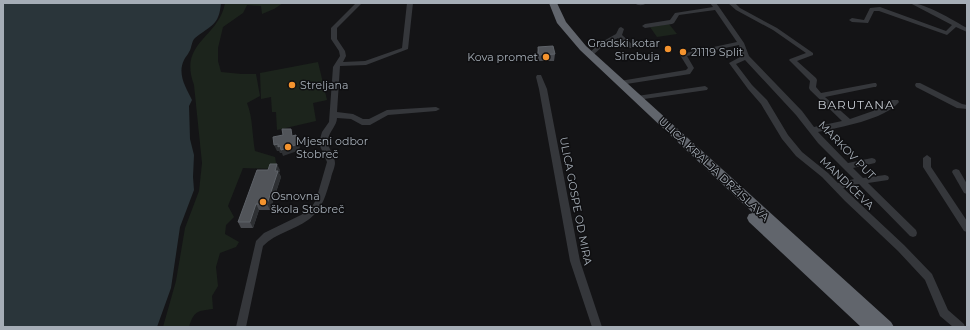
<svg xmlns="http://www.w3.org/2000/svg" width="970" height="330" viewBox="0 0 970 330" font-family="Montserrat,sans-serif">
  <rect width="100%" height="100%" fill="#141416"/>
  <!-- green -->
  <g fill="#1c241c">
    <path d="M225,3H283L274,9L262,14L261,6L247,5L243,13L223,27L218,48V61L221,72L241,74H256L260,96L247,103C253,118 252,135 255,151L275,157L277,169L243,168L228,206L234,217L226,225L225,234L239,242L236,247L220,253L216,267L218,286L212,296L213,309C197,311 194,311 189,327H163L176,281L185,228L199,191L202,163L194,85C178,42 219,38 225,3Z"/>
    <path d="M669,24L677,34L657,37L650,27Z"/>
    <path d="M318,62L327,100L313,103L316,121L277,130L276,112H272L271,97L261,99L260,73Z"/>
  </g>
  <!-- water -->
  <path fill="#2a353a" d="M3,3H221C219,26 211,25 195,38C191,42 192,48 189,52C188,55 185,57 184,60C177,74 186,88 192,100L189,106L190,139L194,155L193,177L194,190L180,227L171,288L157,327H3Z"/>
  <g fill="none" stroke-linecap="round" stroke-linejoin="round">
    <!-- minor -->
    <g fill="#35373b" fill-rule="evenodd">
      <path d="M356,3H362L337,28V39L345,51L346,56L343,62L365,61L402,48L407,3H413L408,49L366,65L340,66L337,112L353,114L363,119H369L387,110L436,107L440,109L436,111L388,115L370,125H362L351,119L337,118C337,126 329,131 328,140C327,148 335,155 335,163C335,167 332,173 331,178C326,194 323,209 308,220C294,230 276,233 263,246L246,327H236L256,241L264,233L301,215L311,208L316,200L327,162L320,146V139L322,132L329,122L333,67L340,56L339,51L331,39V28Z"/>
      <path d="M635,3H646C644,6 637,6 635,3Z"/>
      <path d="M710,3H716L719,7L744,43L749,56L802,111L814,127L842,121L810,90L809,88L810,81L789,60L790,59L806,53L773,30L736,10L728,3H735L740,8L777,28L813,53V55L797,61L816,78L817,80L816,87L821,93L874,83H876L877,85L876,87H874L825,97L850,119L873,111L892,100H898L899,102C884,120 840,127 818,132L848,163L872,158L875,159L876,161L875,163L853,168L863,178L885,175L888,176L889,178L888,180L868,183L916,230L917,233L916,236L913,237L910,236L859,184L843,188L904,245L932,274L948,310L964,324L965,327H953L940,316L925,280L898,251L845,201L822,177L796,156L782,139L761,104L748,89L729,63L742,56L739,45L687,56L694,68L690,74L620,85H618L617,83L618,81H620L686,70L688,68L680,55L681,54L737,42L715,10L679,15L674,23L672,24L645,28L642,26L645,24L670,20L675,13L713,7ZM745,60L796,115L818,143L854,179L838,183L828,173L802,152L788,135L767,100L752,85L736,64Z"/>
      <path d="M910,3C925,3 953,20 967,28V32L956,27L947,35L879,11H874L868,23L852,22L849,20L852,18L864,20L870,8L880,7L946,31L952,25Z"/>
      <path d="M621,27L624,29L622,35L634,46V48H630L618,38L604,45L592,56H588V54L600,43L616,34L619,28Z"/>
      <path d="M537,75H541L547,89L580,261L602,327H592L570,261L539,89L536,77Z"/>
      <path d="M916,83H920L962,104L967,105V109L957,108L916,87L915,85Z"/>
      <path d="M705,86L708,88L707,90L637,100L633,98L637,96Z"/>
      <path d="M927,155L931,158V167L967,221V232L964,231L923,167V158Z"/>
      <path d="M956,169L959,170L967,184V194L964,193L952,172L953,170Z"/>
    </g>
    <!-- highway -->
    <path fill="#61656c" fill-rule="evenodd" d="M549,3H557L566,22L586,46L891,322L894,327H861L749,222L747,218L749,214L753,213L580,50L557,23Z"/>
  </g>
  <!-- wall -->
  <g fill="#47494e">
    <path d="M538,47L555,54L554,61H539L537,53Z"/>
    <path d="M280,170L279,173L281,177L270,210H259L253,228H241L238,222Z"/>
  </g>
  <!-- shaded-wall -->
  <g fill="#2e3033">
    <path d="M296,135L299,141L300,150L283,156L282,153H280L279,151H277L274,145Z"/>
    <path d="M277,164L280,170L279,173L281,177L270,210L267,204L275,171Z"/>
    <path d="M256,204L259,210L253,228L250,222Z"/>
  </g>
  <!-- building -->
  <g fill="#515459" stroke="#5e6268">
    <path d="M553,46L555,54L539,55L538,47Z"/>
    <path d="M282,129H291L292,136L296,135L298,144L281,150L280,146L278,147V144L274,145L273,137L283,135Z"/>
    <path d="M270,164H277L275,171H278L267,204H256L250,222H238L257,170H268Z"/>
  </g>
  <!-- markers -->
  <g fill="#f4932e" stroke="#0f0f11" stroke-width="1.5">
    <circle cx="668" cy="49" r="4"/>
    <circle cx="683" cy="52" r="4"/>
    <circle cx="546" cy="57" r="4"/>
    <circle cx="292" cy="85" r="4"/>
    <circle cx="288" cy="147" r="4"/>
    <circle cx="263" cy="202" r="4"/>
  </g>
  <g text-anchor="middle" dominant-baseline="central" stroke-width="3" stroke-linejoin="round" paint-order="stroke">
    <!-- poi labels -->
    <g font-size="11" fill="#a5adb6" stroke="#0f0f11" text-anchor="start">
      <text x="660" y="43" text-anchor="end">Gradski kotar<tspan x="660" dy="13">Sirobuja</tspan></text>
      <text x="691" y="52">21119 Split</text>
      <text x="538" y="57" text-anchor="end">Kova promet</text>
      <text x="300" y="85">Streljana</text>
      <text x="296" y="141">Mjesni odbor<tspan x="296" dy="13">Stobreč</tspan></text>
      <text x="271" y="196">Osnovna<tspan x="271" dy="13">škola Stobreč</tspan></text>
    </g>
    <!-- street labels -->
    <g font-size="11" fill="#a5adb6" stroke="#0f0f11">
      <text transform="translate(847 150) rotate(46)">MARKOV PUT</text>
      <text transform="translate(714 169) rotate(43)">ULICA KRALJA DRŽISLAVA</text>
      <text transform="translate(847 183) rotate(44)">MANDIĆEVA</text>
      <text transform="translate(576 201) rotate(79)">ULICA GOSPE OD MIRA</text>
    </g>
    <!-- neighbourhood labels -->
    <g font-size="12" letter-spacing="1" fill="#c6cbd2" stroke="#0f0f11">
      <text x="856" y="104">BARUTANA</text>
    </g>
  </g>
  <!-- border -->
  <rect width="970" height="330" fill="none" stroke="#a5adb6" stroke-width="8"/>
</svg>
